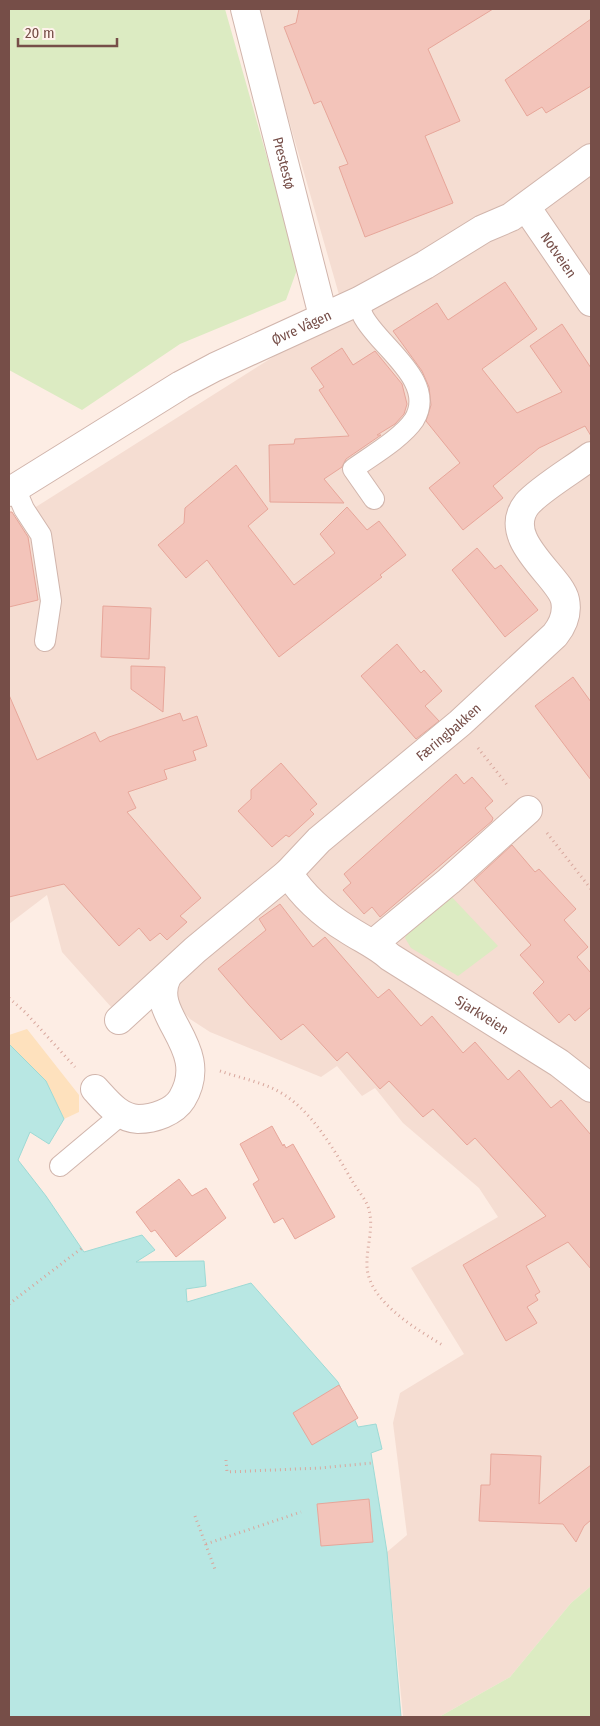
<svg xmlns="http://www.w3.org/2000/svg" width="600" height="1726" viewBox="0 0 600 1726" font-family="'Fira Sans Condensed',sans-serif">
  <rect width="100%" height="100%" fill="#fdede4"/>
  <!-- residential -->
  <path fill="#f5ddd2" d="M257,9H591V1586L571,1603L510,1677L439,1717L403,1716L387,1552L407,1535L393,1423L400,1393L464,1354L411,1268L498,1217L479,1188L403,1123L375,1088L362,1096L337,1066L321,1077L210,1032L190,1019L150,975L112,1008L62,952L47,895L9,924V524L344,312Z"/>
  <!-- green -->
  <g fill="#dcebc2">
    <path d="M9,9H225L298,267L286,300L180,344L82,410L9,370Z"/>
    <path d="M448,893L498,946L458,976L411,948L405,938L409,927Z"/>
    <path d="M591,1586V1717H439L510,1677L571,1603Z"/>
  </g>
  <!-- sand -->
  <path fill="#fee1bd" d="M27,1029L79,1095V1112L64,1119L46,1081L9,1044V1035Z"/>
  <!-- water -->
  <path fill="#b8e7e3" stroke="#9ddad5" d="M9,1044L46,1081L64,1119L49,1144L30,1132L18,1160L46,1196L84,1252L142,1235L155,1250L136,1262L204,1261L206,1286L186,1289L187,1302L251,1283L338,1382L358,1427L376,1424L382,1449L371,1453L387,1552L401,1717H9Z"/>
  <!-- building -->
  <g fill="#f3c4ba" stroke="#e7a69a">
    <path d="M299,9H493L428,49L460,121L425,136L453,203L365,237L339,167L348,164L321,101L314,104L284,27L296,23Z"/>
    <path d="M591,19V86L546,113L542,107L527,116L505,80Z"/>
    <path d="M505,282L537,329L482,369L517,413L562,392L530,346L562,324L591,368V436L585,426L539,448L493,486L503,498L463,530L429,488L460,463L426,421L431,405L429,387L422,371L393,331L437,303L448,320Z"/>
    <path d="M342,348L353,365L375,351L402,384L407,404L404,414L395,424L377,435H381L346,459L342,467L324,479L344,503L270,502L269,445L294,444L295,439L349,436L319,390L324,387L311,368Z"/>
    <path d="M236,465L268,509L248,526L294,585L335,553L320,534L347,507L367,530L379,521L406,555L380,575L382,577L279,657L207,560L186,578L158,545L184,523L185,508Z"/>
    <path d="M9,512H12L28,537L38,600L9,607Z"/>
    <path d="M477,548L495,569L501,565L538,610L505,637L452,570Z"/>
    <path d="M103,606L151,608L149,659L101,657Z"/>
    <path d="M397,644L421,673L424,670L442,691L425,706L439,721L416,739L361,676Z"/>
    <path d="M131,666L165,667L163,712L131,689Z"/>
    <path d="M573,677L591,702V780L535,706Z"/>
    <path d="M9,695L37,760L95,732L100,742L109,737L180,713L183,721L197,716L207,746L193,751L196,760L164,770L167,779L128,792L136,808L127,812L201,898L180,916L187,922L167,940L160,933L150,941L139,928L119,946L64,884L9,897Z"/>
    <path d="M281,763L317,804L310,810L314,814L289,837L286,835L272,847L238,811L251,799V790Z"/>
    <path d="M456,774L464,784L472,777L493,801L485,808L493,818L492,821L380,917L372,907L364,914L343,890L351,883L344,874Z"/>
    <path d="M512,845L535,872L539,869L576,909L564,920L588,947L577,957L591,973V1007L575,1021L569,1014L559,1023L533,993L544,982L520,955L531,945L474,880Z"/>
    <path d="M280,904L313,947L325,937L378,998L389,989L421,1026L432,1016L463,1053L475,1042L508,1080L519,1070L551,1108L561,1100L591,1135V1269L568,1242L526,1266L540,1292L535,1295L538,1300L527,1307L537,1323L506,1341L463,1265L546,1216L475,1138L467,1145L433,1109L423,1117L389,1081L380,1089L347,1052L337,1061L303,1024L281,1040L249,1005L218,969L266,930L259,919Z"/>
    <path d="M272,1126L283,1146L284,1144L286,1148L293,1144L335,1217L295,1239L283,1218L274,1223L253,1184L259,1180L240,1144Z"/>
    <path d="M179,1179L192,1196L206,1188L226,1218L176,1257L155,1230L151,1232L136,1212Z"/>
    <path d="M339,1385L358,1418L312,1445L293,1413Z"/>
    <path d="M491,1454L541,1456L539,1504L591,1465V1520L584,1526L576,1542L563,1524L479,1521L481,1485H490Z"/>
    <path d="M369,1499L373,1542L321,1546L317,1504Z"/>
  </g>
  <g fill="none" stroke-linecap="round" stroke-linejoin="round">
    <!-- service casing -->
    <g stroke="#d1b5ac" stroke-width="22">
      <g id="service">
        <path d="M359,301C360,306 361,311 363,316C378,346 438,381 414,420C402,438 371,456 353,469L374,499"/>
        <path d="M15,488L24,509L41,535L51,601L45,641"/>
        <path d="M60,1166L122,1114"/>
      </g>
    </g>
    <!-- minor casing -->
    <g stroke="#d1b5ac" stroke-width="30">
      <g id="minor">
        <path id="s1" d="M245,9L323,316"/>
        <path id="s2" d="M526,207L591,302"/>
        <path id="s3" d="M9,492L181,385L215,367L359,301L425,265L483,229L511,217L591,158"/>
        <path id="s4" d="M288,873C303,896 324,915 347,929C362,939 377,945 390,957L559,1063L591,1088"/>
        <path d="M374,943L449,881L528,810"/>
        <path id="s5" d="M119,1020L195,950L288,873L319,840L460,723L555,635C563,625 568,614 565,600C560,576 499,539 527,504C540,489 574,469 591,456"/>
        <path d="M95,1089C107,1102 119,1118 138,1119C154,1119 174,1112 182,1099C213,1047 147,1016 167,977"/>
      </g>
    </g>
    <!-- path -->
    <g stroke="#d8a79d" stroke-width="3" stroke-dasharray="1 4" stroke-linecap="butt">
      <path d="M478,748L508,786"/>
      <path d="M547,833L591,889"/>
      <path d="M9,998L25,1012L75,1067"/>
      <path d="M220,1071C237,1077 257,1081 274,1089C311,1107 334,1150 354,1184C359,1192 367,1201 369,1210C374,1228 366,1248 367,1267C369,1302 418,1330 444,1346"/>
      <path d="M9,1304L82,1248"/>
      <path d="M226,1460L227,1472L320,1468L372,1463"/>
      <path d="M195,1516L216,1572"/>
      <path d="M206,1544L301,1512"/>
    </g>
    <!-- service -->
    <use href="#service" stroke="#fff" stroke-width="20"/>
    <!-- minor -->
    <use href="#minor" stroke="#fff" stroke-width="28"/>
  </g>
  <g text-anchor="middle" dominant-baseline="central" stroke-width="4" stroke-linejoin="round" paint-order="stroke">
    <!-- street labels -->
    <g font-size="14" fill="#764e48" stroke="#fff2eb">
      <text stroke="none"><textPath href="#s1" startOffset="159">Prestestø</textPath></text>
      <text stroke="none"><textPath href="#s2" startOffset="58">Notveien</textPath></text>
      <text stroke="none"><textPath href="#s3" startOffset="336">Øvre Vågen</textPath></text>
      <text stroke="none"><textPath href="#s5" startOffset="438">Færingbakken</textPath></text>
      <text stroke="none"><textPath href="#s4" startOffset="242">Sjarkveien</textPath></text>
    </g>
  </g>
  <!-- border -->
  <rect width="600" height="1726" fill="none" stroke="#764e48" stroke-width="20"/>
  <!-- scale -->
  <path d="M18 38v8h99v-8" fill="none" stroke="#764e48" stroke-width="2.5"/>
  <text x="25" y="38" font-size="15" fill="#764e48" stroke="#fff2eb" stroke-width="4" paint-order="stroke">20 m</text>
</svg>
